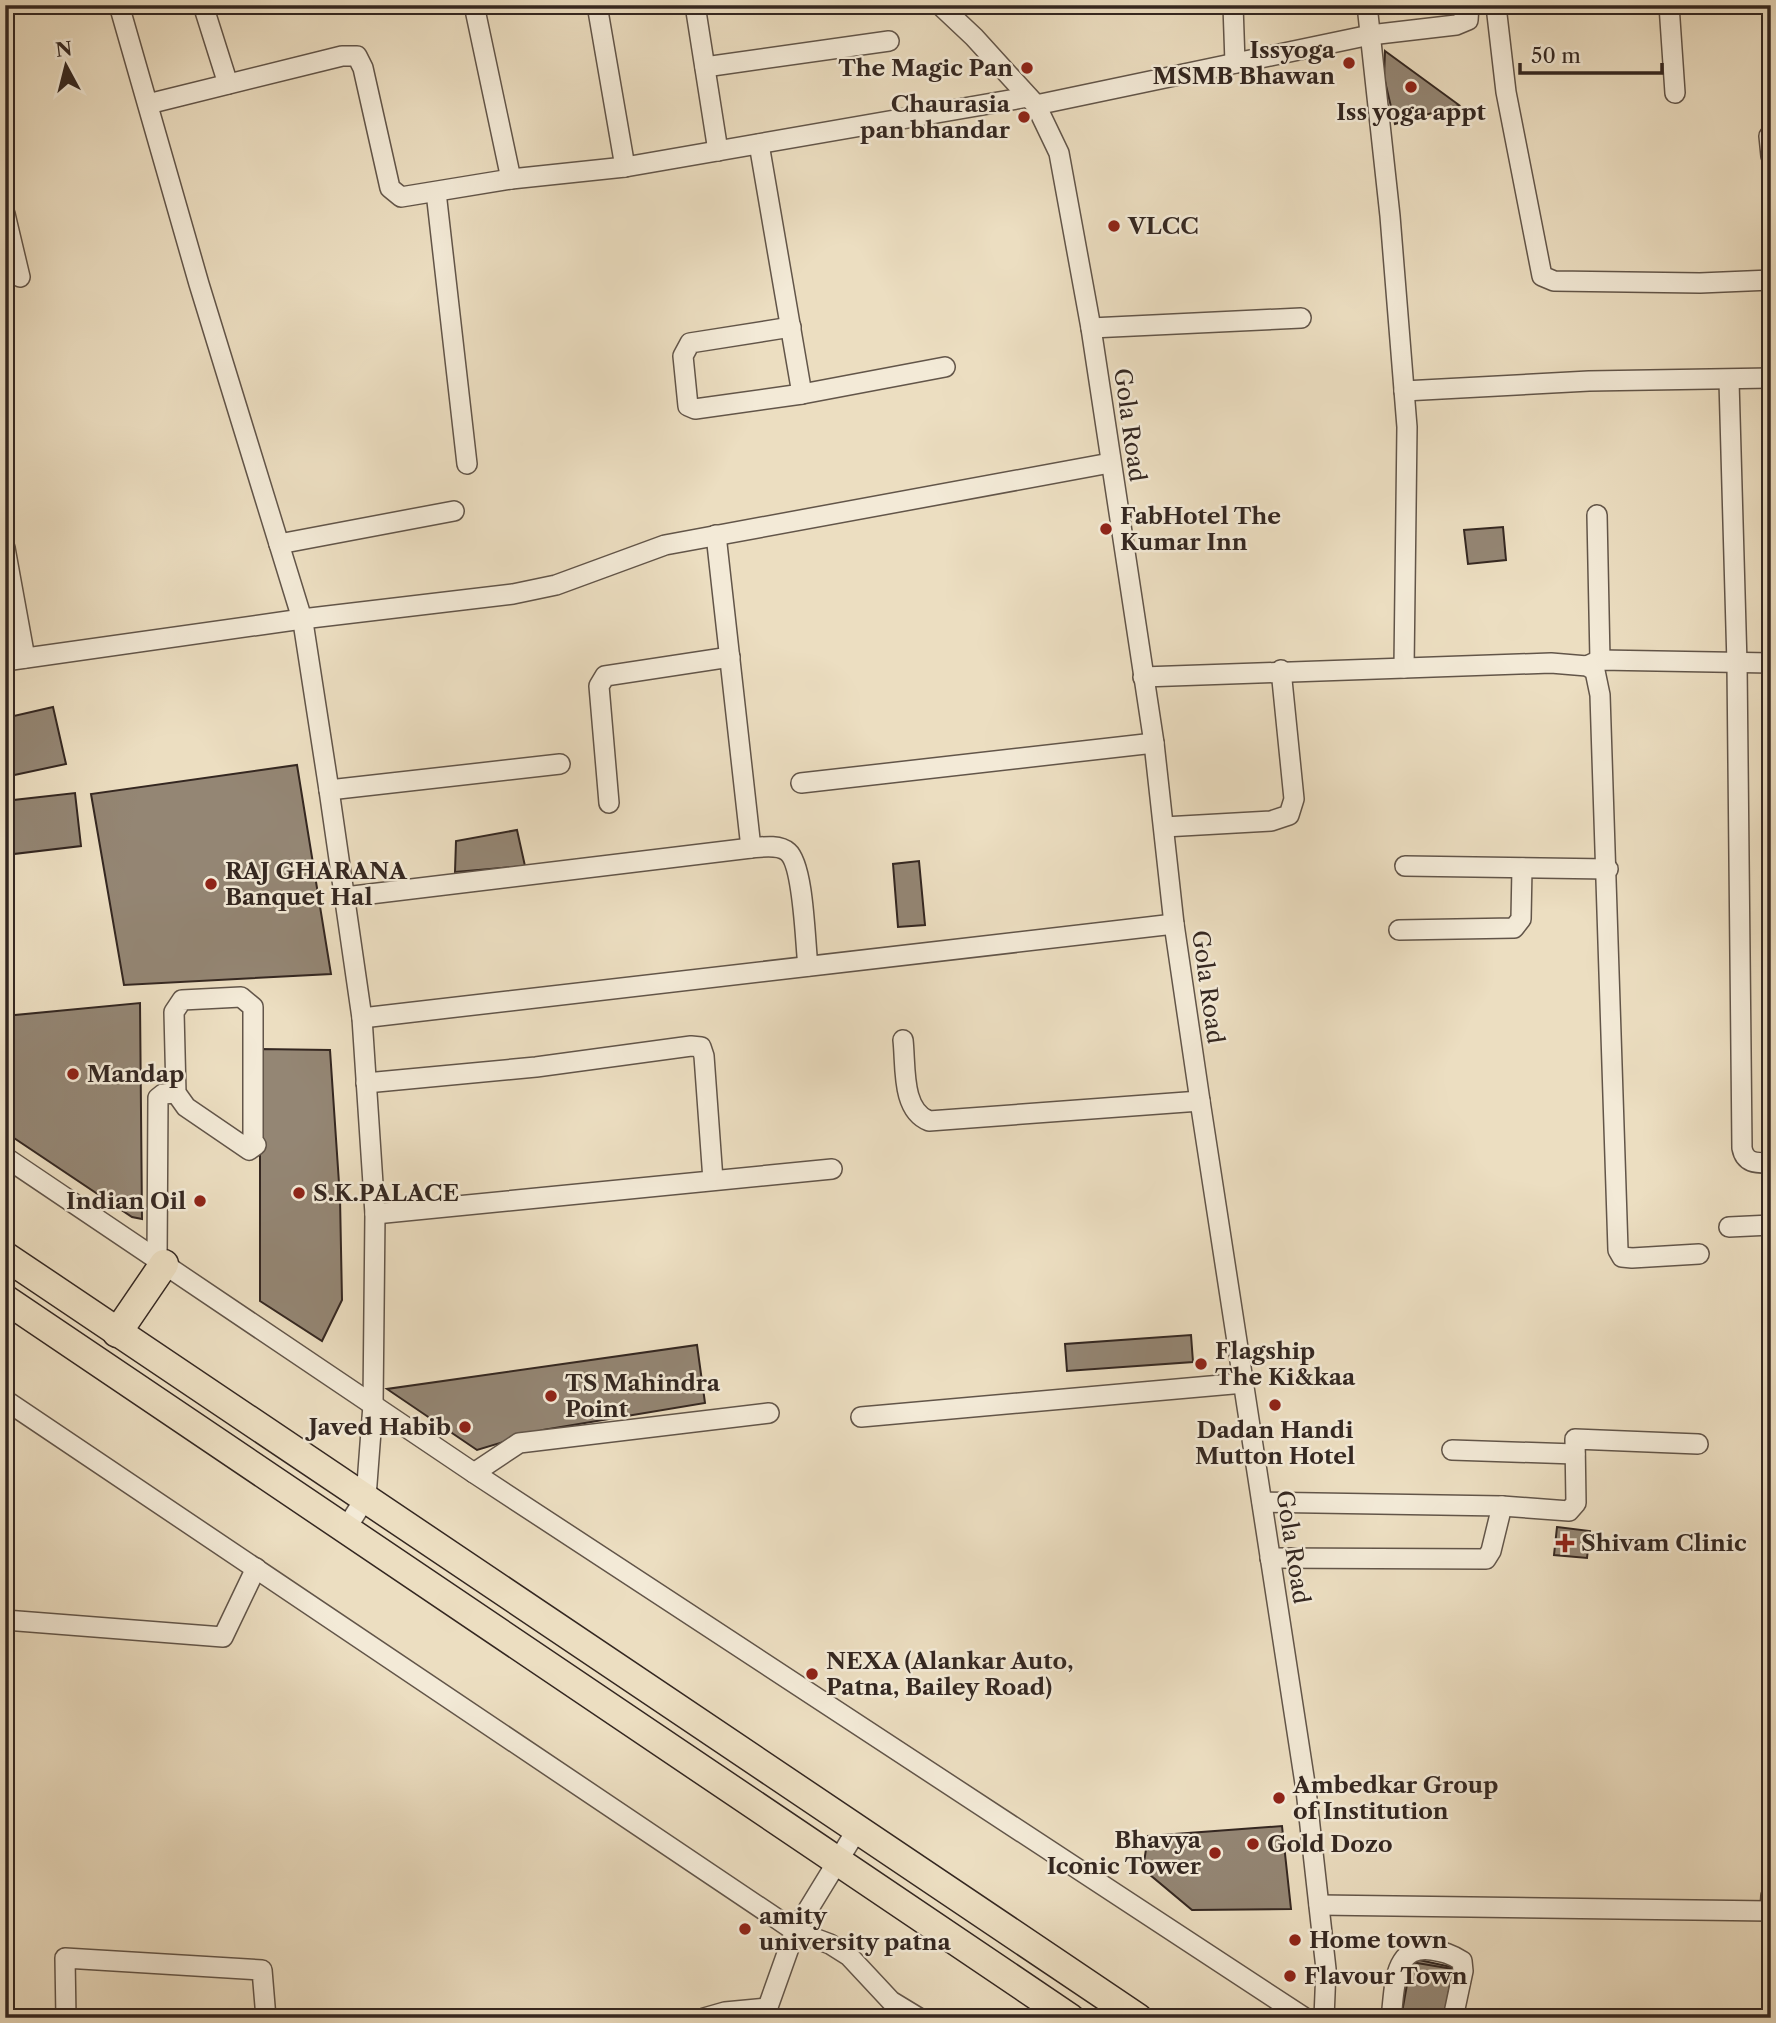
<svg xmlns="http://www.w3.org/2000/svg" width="1776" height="2023" viewBox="0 0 1776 2023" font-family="'Libre Caslon Text',serif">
  <rect width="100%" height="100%" fill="#ecdec1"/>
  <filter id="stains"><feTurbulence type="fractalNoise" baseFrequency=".00286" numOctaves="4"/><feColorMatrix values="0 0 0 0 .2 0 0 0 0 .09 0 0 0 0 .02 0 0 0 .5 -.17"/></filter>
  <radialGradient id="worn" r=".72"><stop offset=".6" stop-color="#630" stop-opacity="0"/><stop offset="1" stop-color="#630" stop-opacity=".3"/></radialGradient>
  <!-- building -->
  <g fill="#948674" stroke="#342721" stroke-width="2">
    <path d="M1385,51L1459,105L1395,124L1384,77Z"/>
    <path d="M1503,527L1506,560L1468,564L1464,530Z"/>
    <path d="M53,707L66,764L5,777V718Z"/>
    <path d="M297,765L331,974L124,985L91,794Z"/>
    <path d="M75,793L81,846L5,855V801Z"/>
    <path d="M517,830L525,866L455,872L456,841Z"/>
    <path d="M919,861L925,925L898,927L893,864Z"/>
    <path d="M140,1003L142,1219L132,1217L5,1132V1016Z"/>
    <path d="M260,1049L330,1050L340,1198L342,1300L322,1341L260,1301Z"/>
    <path d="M1191,1335L1193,1362L1067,1371L1065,1344Z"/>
    <path d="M697,1345L705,1403L543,1430L477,1450L387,1389Z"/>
    <path d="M1557,1527L1590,1531L1587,1558L1554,1555Z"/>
    <path d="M1282,1826L1291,1909L1192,1910L1143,1869L1148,1836Z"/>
    <path d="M1410,1958L1456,1968L1446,2018H1397Z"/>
    <path d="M1411,1962L1453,1969L1444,2018H1401Z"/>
  </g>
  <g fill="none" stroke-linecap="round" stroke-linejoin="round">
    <!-- minor casing -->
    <g stroke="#625549" stroke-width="22">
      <g id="minor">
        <path d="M119,5L199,284L303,622L329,790L362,1018L375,1214L373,1405L366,1497L347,1527"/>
        <path d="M203,5L228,84"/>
        <path d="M474,5L511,179"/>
        <path d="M597,5L625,167"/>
        <path d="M695,5L718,151"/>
        <path d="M940,5L974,37L1036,105L1059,153L1091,328L1154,743L1174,924L1200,1101L1306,1790L1326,1969L1324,2018"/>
        <path d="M1233,5L1235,63"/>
        <path d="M1367,5L1390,216L1407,427L1404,668"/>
        <path d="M1669,5L1675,93"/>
        <path d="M1496,6L1506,92L1542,276L1554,281L1700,283L1771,280"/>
        <path d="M705,67L889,41"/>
        <path d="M148,104L342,56H357L363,68L390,188L401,197L511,179L625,167L1028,97"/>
        <path d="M1036,105L1370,35L1456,25L1468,20L1469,5"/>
        <path d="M1769,136L1771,156"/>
        <path d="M759,144L802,394"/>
        <path d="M436,192L467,464"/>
        <path d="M5,214L20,277"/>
        <path d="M791,327L690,343L683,356L688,406L695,409L802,394L945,367"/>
        <path d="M1091,328L1301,318"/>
        <path d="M1729,381L1737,664L1742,1148C1745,1164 1757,1163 1771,1163"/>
        <path d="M1404,391L1589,381L1771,378"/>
        <path d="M1597,515L1600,660"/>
        <path d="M716,535L751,848"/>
        <path d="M279,544L454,511"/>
        <path d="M5,548L25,658"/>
        <path d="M5,661L302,619L513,594L556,585L665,545L1110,463"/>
        <path d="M1587,666L1600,660L1771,663"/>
        <path d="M1143,677L1551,663L1587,666L1595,671L1600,695L1618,1250L1622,1257L1632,1258L1699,1254"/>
        <path d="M801,783L1154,743"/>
        <path d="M329,790L560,764"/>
        <path d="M609,803L599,686L605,676L730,657"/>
        <path d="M1164,827L1271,821L1289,815L1294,799L1281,670"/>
        <path d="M1405,866L1608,869"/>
        <path d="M345,897L751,848C762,847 779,844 788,852C804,866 805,943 808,966"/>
        <path d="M1399,930L1514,928L1521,919L1522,868"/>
        <path d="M241,997L253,1007V1141L256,1145L249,1150L186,1107L176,1093L174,1012L182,1000Z"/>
        <path d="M362,1018L1174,924"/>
        <path d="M903,1040C906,1066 901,1110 929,1121L1200,1101"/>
        <path d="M366,1083L536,1067L691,1046L701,1047L704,1056L713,1180"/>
        <path d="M5,1157L474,1473L1305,2018"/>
        <path d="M375,1214L832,1169"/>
        <path d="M1729,1227L1771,1225"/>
        <path d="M157,1259L158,1098L163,1094L176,1093"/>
        <path d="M5,1400L795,1931L830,1944L849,1956L891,2001L919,2018"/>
        <path d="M861,1417L1244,1383"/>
        <path d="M1452,1450L1575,1454"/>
        <path d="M474,1473L519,1443L769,1413"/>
        <path d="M1262,1502L1502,1506L1569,1511L1576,1503L1575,1439L1698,1444"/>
        <path d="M1270,1558L1486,1559L1491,1551L1502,1506"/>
        <path d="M5,1620L223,1637L256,1568"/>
        <path d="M1319,1905L1770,1911L1771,1896"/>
        <path d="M66,2018L65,1958L262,1970L266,2018"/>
        <path d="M704,2018L725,2012L767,2008"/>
        <path d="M764,2018L795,1931L858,1828"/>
        <path d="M1391,2018C1395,1989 1392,1944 1432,1950C1444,1952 1451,1954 1462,1961L1463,1971L1453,2018"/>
      </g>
    </g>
    <!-- highway casing -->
    <g stroke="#342721" stroke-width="31">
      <g id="highway">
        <path d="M5,1256L1138,2018"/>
        <path d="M5,1299L1070,2018"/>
        <path d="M117,1333L164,1264"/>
      </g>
    </g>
    <!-- minor -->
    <use href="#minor" stroke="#f3ead7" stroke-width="19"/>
    <!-- highway -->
    <use href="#highway" stroke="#ecdec1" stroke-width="28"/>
  </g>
  <!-- markers -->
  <g fill="#8f2418" stroke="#f3ead7" stroke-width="2.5">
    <circle cx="1349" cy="63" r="7"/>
    <circle cx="1027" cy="68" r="7"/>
    <circle cx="1411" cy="87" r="7"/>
    <circle cx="1024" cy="117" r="7"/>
    <circle cx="1114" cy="226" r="7"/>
    <circle cx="1106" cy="529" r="7"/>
    <circle cx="211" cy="884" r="7"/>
    <circle cx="73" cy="1074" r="7"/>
    <circle cx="299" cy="1193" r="7"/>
    <circle cx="200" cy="1201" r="7"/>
    <circle cx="1201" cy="1364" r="7"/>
    <circle cx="551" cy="1396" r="7"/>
    <circle cx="1275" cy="1405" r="7"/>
    <circle cx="465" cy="1427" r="7"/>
    <path d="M1561.5 1532.5h7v7h7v7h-7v7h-7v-7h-7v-7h7z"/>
    <circle cx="812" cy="1674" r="7"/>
    <circle cx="1279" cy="1798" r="7"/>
    <circle cx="1253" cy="1844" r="7"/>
    <circle cx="1215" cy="1853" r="7"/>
    <circle cx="745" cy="1929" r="7"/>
    <circle cx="1295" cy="1940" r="7"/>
    <circle cx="1290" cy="1976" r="7"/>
  </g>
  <g text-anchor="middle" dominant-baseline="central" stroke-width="5" stroke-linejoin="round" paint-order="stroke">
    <!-- poi labels -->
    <g font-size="23" font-weight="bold" fill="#342721" stroke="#f3ead7" text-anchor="start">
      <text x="1335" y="50" text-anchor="end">Issyoga<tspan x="1335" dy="26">MSMB Bhawan</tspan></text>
      <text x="1013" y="68" text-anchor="end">The Magic Pan</text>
      <text x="1010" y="104" text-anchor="end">Chaurasia<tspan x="1010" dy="26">pan bhandar</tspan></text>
      <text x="1411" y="112" text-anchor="middle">Iss yoga appt</text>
      <text x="1128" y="226">VLCC</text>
      <text x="1120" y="516">FabHotel The<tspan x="1120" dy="26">Kumar Inn</tspan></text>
      <text x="225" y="871">RAJ GHARANA<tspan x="225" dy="26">Banquet Hal</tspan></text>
      <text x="87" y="1074">Mandap</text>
      <text x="313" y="1193">S.K.PALACE</text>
      <text x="186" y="1201" text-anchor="end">Indian Oil</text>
      <text x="1215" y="1351">Flagship<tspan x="1215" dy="26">The Ki&amp;kaa</tspan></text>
      <text x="565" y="1383">TS Mahindra<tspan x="565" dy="26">Point</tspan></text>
      <text x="451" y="1427" text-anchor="end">Javed Habib</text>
      <text x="1275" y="1430" text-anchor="middle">Dadan Handi<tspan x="1275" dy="26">Mutton Hotel</tspan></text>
      <text x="1581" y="1543">Shivam Clinic</text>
      <text x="826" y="1661">NEXA (Alankar Auto,<tspan x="826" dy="26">Patna, Bailey Road)</tspan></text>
      <text x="1293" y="1785">Ambedkar Group<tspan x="1293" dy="26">of Institution</tspan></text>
      <text x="1201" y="1840" text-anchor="end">Bhavya<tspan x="1201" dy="26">Iconic Tower</tspan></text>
      <text x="1267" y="1844">Gold Dozo</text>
      <text x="759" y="1916">amity<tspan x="759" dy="26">university patna</tspan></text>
      <text x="1309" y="1940">Home town</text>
      <text x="1304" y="1976">Flavour Town</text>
    </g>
    <!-- street labels -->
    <g font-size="23" fill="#342721" stroke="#f3ead7">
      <text transform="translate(1130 425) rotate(82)">Gola Road</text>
      <text transform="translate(1208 987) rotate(82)">Gola Road</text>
      <text transform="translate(1293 1547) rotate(81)">Gola Road</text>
    </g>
  </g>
  <!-- margin -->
  <rect width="1776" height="2023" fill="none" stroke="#ecdec1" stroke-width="28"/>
  <rect x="7" y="7" width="1762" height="2009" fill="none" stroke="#342721" stroke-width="3.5"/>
  <rect x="14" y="14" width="1748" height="1995" fill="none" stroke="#342721" stroke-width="2"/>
  <!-- north arrow -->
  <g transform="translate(66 66) rotate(353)" stroke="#f3ead7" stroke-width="5" paint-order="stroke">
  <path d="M0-5L12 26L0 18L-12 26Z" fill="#342721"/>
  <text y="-10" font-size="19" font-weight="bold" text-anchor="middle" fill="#342721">N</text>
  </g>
  <!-- scale -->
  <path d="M1520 63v10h142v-10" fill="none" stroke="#342721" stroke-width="3.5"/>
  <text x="1531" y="63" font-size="21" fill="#342721" stroke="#f3ead7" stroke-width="5" paint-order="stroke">50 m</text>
  <rect width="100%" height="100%" filter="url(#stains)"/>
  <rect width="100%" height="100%" fill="url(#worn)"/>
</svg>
